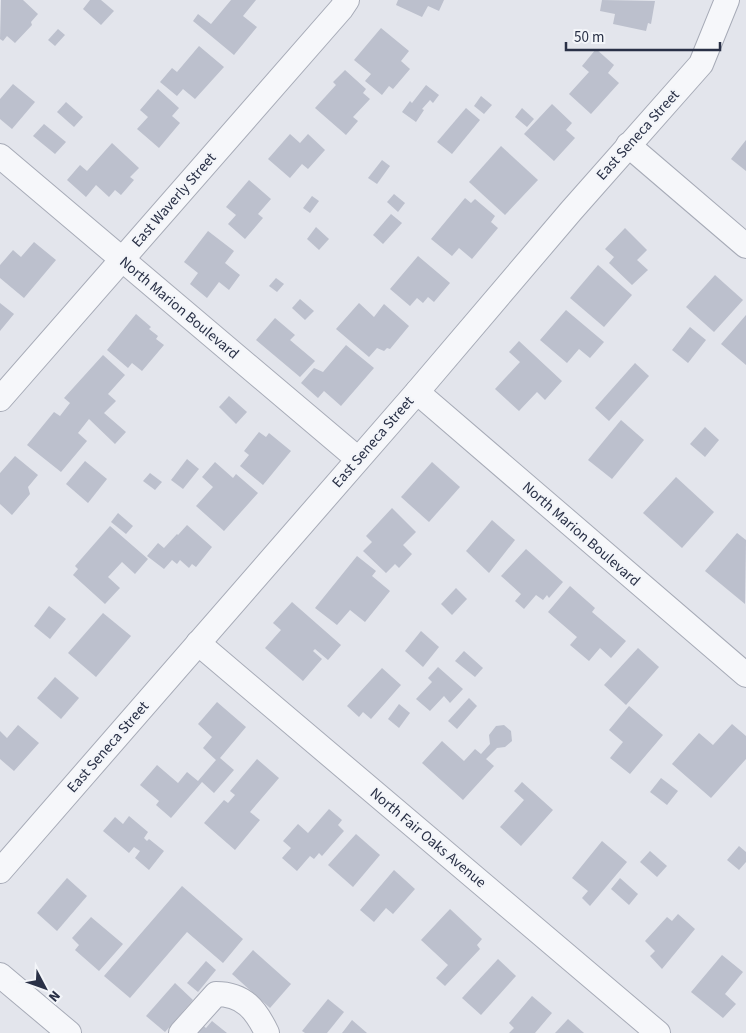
<svg xmlns="http://www.w3.org/2000/svg" width="746" height="1033" viewBox="0 0 746 1033" font-family="'Source Sans 3',sans-serif">
  <rect width="100%" height="100%" fill="#e3e5ec"/>
  <!-- building -->
  <g fill="#bcc0cd">
    <path d="M1,0H23L38,14L31,22L32,25L15,43L7,36L3,41L0,39Z"/>
    <path d="M90,0H101L114,11L101,25L83,9Z"/>
    <path d="M231,0H256L243,16L257,27L234,55L193,21L198,14L211,24Z"/>
    <path d="M398,0H444L439,11L428,6L422,17L396,5Z"/>
    <path d="M602,0L655,1L651,24L648,23L646,31L613,24L615,14L600,11Z"/>
    <path d="M381,28L409,51L401,61L410,69L393,89L389,86L382,95L365,81L371,74L354,60Z"/>
    <path d="M58,29L65,35L55,46L48,40Z"/>
    <path d="M199,46L224,67L195,99L183,89L177,96L160,82L172,68L177,72Z"/>
    <path d="M596,49L614,65L608,73L619,83L591,114L569,94L589,72L582,66Z"/>
    <path d="M345,70L366,89L363,93L370,99L353,117L358,121L346,135L315,108L336,85L333,82Z"/>
    <path d="M13,84L35,102L12,129L0,119V99Z"/>
    <path d="M426,85L439,95L433,103L430,100L422,109L424,110L416,122L402,112L410,101L412,103Z"/>
    <path d="M158,89L179,108L172,116L180,123L159,148L137,129L148,117L140,110Z"/>
    <path d="M481,96L492,105L484,114L474,106Z"/>
    <path d="M66,102L83,117L74,127L57,112Z"/>
    <path d="M552,104L572,123L566,130L575,138L554,161L524,134Z"/>
    <path d="M466,108L480,120L452,154L437,142Z"/>
    <path d="M522,108L534,119L527,127L515,117Z"/>
    <path d="M44,124L66,142L55,154L33,136Z"/>
    <path d="M290,134L300,143L308,134L325,150L308,169L302,164L290,178L268,159Z"/>
    <path d="M746,140V171L731,159Z"/>
    <path d="M112,143L139,168L130,177L134,180L121,195L115,190L109,197L96,185L86,197L67,180L80,165L87,171Z"/>
    <path d="M501,146L538,180L505,215L469,182Z"/>
    <path d="M382,160L390,166L377,184L368,178Z"/>
    <path d="M249,180L271,199L258,214L263,218L245,239L228,224L236,215L226,207Z"/>
    <path d="M394,194L405,203L398,212L387,202Z"/>
    <path d="M312,196L319,201L310,213L303,208Z"/>
    <path d="M465,198L471,203L475,199L495,216L491,222L498,228L472,259L459,248L452,256L431,239Z"/>
    <path d="M391,214L402,223L383,244L373,235Z"/>
    <path d="M316,227L329,239L319,250L307,239Z"/>
    <path d="M625,228L647,250L637,260L648,270L632,285L609,263L614,257L605,249Z"/>
    <path d="M208,231L234,251L225,263L240,275L229,290L219,282L207,298L190,284L198,273L184,262Z"/>
    <path d="M34,242L56,260L24,298L0,278V265L13,250L21,257Z"/>
    <path d="M418,256L450,283L434,302L428,297L423,303L417,298L410,306L390,289Z"/>
    <path d="M598,265L632,295L604,327L570,298Z"/>
    <path d="M715,275L743,300L714,332L686,307Z"/>
    <path d="M276,278L284,284L277,292L269,286Z"/>
    <path d="M300,299L314,311L305,320L292,308Z"/>
    <path d="M0,303L14,314L0,331Z"/>
    <path d="M359,303L374,317L384,304L409,326L390,349L387,348L384,351L377,348L369,357L336,329Z"/>
    <path d="M566,310L604,342L590,358L579,349L567,363L540,340Z"/>
    <path d="M136,314L151,327L149,329L158,336L156,339L164,345L142,371L132,363L128,368L107,350Z"/>
    <path d="M746,315V365L721,344Z"/>
    <path d="M275,318L295,335L290,340L315,361L300,377L256,340Z"/>
    <path d="M690,327L706,340L688,363L672,350Z"/>
    <path d="M519,341L562,381L545,400L537,392L519,411L495,389L520,362L509,352Z"/>
    <path d="M346,345L374,368L341,406L324,391L318,398L301,383L314,368L323,372Z"/>
    <path d="M103,355L125,375L108,394L116,401L104,413L126,432L115,444L89,419L78,433L87,441L61,472L27,445L54,412L60,416L70,403L64,398Z"/>
    <path d="M635,363L649,376L609,421L595,408Z"/>
    <path d="M229,396L247,412L236,424L219,407Z"/>
    <path d="M621,420L644,440L612,479L588,460Z"/>
    <path d="M705,427L719,440L705,457L690,444Z"/>
    <path d="M259,432L266,437L269,433L291,451L263,485L240,466L249,455L244,451Z"/>
    <path d="M15,456L38,475L28,487L30,494L12,515L0,504V473Z"/>
    <path d="M187,459L199,469L183,489L171,480Z"/>
    <path d="M85,461L107,479L88,503L66,484Z"/>
    <path d="M215,462L233,478L236,474L258,493L224,531L196,506L213,487L202,477Z"/>
    <path d="M432,462L460,487L429,522L401,497Z"/>
    <path d="M150,473L162,482L155,490L143,481Z"/>
    <path d="M676,477L714,512L682,548L643,513Z"/>
    <path d="M392,508L416,532L403,545L412,554L399,568L395,564L386,573L363,551L372,542L366,536Z"/>
    <path d="M118,513L133,526L126,534L111,522Z"/>
    <path d="M492,520L515,540L489,573L466,551Z"/>
    <path d="M187,525L212,547L196,567L192,564L189,568L180,560L177,564L172,560L164,569L147,556L158,543L164,548L177,534L178,535Z"/>
    <path d="M110,526L148,559L135,574L122,562L108,577L120,588L105,604L73,575L78,569L75,566Z"/>
    <path d="M737,533L746,540L745,604L705,571Z"/>
    <path d="M526,549L563,582L549,598L547,595L543,600L536,595L524,609L515,601L521,594L501,576Z"/>
    <path d="M357,556L376,571L372,576L390,591L365,622L350,610L337,625L315,608Z"/>
    <path d="M570,586L595,608L592,612L626,641L611,658L600,648L589,661L570,645L577,637L548,612Z"/>
    <path d="M456,588L467,599L452,615L441,604Z"/>
    <path d="M292,602L341,645L328,660L315,649L313,651L322,659L303,681L265,648L281,630L273,623Z"/>
    <path d="M49,606L66,619L50,639L34,626Z"/>
    <path d="M103,613L131,636L96,677L68,653Z"/>
    <path d="M421,631L439,647L423,667L405,651Z"/>
    <path d="M638,648L659,667L626,705L604,685Z"/>
    <path d="M464,651L483,668L475,677L455,661Z"/>
    <path d="M438,667L463,689L450,703L444,696L430,711L416,699L432,682L428,678Z"/>
    <path d="M382,668L401,685L371,719L363,712L359,717L347,706Z"/>
    <path d="M55,677L79,698L61,719L37,698Z"/>
    <path d="M469,698L477,706L457,729L448,721Z"/>
    <path d="M217,702L246,727L220,758L234,770L214,793L202,782L171,818L156,805L159,801L140,785L157,765L178,783L187,772L198,781L216,760L203,748L212,737L198,724Z"/>
    <path d="M399,704L410,713L399,728L388,719Z"/>
    <path d="M629,706L663,735L630,774L610,758L623,742L609,730Z"/>
    <path d="M732,724L746,736V759L711,798L672,764L699,733L713,745Z"/>
    <path d="M18,725L39,743L14,771L0,759V731L7,738Z"/>
    <path d="M504,725L511,731L512,741L505,747L497,748L486,759L494,766L463,800L422,763L442,741L464,761L475,749L481,754L490,744L489,735L496,726Z"/>
    <path d="M257,759L279,778L250,812L260,820L235,850L204,823L224,800L228,803L235,795L230,791Z"/>
    <path d="M661,778L678,791L667,805L650,792Z"/>
    <path d="M522,782L553,810L521,846L500,827L524,800L514,791Z"/>
    <path d="M329,809L342,820L338,825L344,831L322,856L319,853L314,859L310,856L297,871L282,858L291,848L283,841L298,824L308,833Z"/>
    <path d="M129,816L148,832L144,838L147,841L149,839L164,851L149,870L135,858L140,851L134,847L129,853L103,831L115,817L123,824Z"/>
    <path d="M356,834L380,855L353,887L328,865Z"/>
    <path d="M602,841L627,862L590,906L582,898L588,891L572,878Z"/>
    <path d="M739,846L746,852V862L739,870L727,860Z"/>
    <path d="M650,851L667,866L657,877L640,862Z"/>
    <path d="M394,870L415,889L393,914L386,908L374,922L360,910Z"/>
    <path d="M67,878L87,896L57,931L37,913Z"/>
    <path d="M620,878L638,894L629,905L611,889Z"/>
    <path d="M182,886L243,939L223,963L187,932L130,998L104,976Z"/>
    <path d="M450,909L482,939L477,945L480,949L445,986L436,978L448,965L421,940Z"/>
    <path d="M678,914L695,929L662,969L650,956L655,951L645,941L667,917L672,921Z"/>
    <path d="M91,917L123,944L99,971L75,950L79,945L72,938Z"/>
    <path d="M253,950L291,984L270,1008L232,974Z"/>
    <path d="M722,955L743,972L725,994L736,1004L723,1018L691,992Z"/>
    <path d="M498,959L516,976L481,1015L462,998Z"/>
    <path d="M206,961L216,970L198,992L187,983Z"/>
    <path d="M175,983L193,1000L165,1032L146,1016Z"/>
    <path d="M532,996L552,1013L535,1033H509L514,1028L509,1023Z"/>
    <path d="M328,999L344,1012L327,1033H305L302,1031Z"/>
    <path d="M568,1019L584,1033H555Z"/>
    <path d="M352,1020L367,1033H342Z"/>
    <path d="M198,1021L206,1028L212,1021L227,1033H189Z"/>
  </g>
  <g fill="none" stroke-linecap="round" stroke-linejoin="round">
    <!-- minor casing -->
    <g stroke="#a7abb7" stroke-width="26">
      <g id="minor">
        <path d="M628,145L746,246"/>
        <path d="M0,156L358,459"/>
        <path d="M417,392L746,675"/>
        <path d="M0,399L341,9L347,0"/>
        <path d="M198,643L658,1033"/>
        <path d="M0,871L417,392L571,211L701,64L727,0"/>
        <path d="M0,975L69,1033"/>
        <path d="M181,1033L216,994C244,994 256,1010 267,1033"/>
      </g>
    </g>
    <!-- minor -->
    <use href="#minor" stroke="#f6f7fa" stroke-width="24"/>
  </g>
  <g text-anchor="middle" dominant-baseline="central" stroke-width="4" stroke-linejoin="round" paint-order="stroke">
    <!-- street labels -->
    <g font-size="15" fill="#293046" stroke="#f3f5f9">
      <text transform="translate(638 135) rotate(-48)">East Seneca Street</text>
      <text transform="translate(174 200) rotate(-49)">East Waverly Street</text>
      <text transform="translate(179 308) rotate(40)">North Marion Boulevard</text>
      <text transform="translate(373 442) rotate(-49)">East Seneca Street</text>
      <text transform="translate(581 534) rotate(41)">North Marion Boulevard</text>
      <text transform="translate(108 747) rotate(-49)">East Seneca Street</text>
      <text transform="translate(428 838) rotate(40)">North Fair Oaks Avenue</text>
    </g>
  </g>
  <!-- north arrow -->
  <g transform="translate(45 988) rotate(131)" stroke="#f3f5f9" stroke-width="4" paint-order="stroke">
  <path d="M0-4L9 19L0 12L-9 19Z" fill="#293046"/>
  <text y="-8" font-size="14" font-weight="bold" text-anchor="middle" fill="#293046">N</text>
  </g>
  <!-- scale -->
  <path d="M566 42v8h154v-8" fill="none" stroke="#293046" stroke-width="2.5"/>
  <text x="574" y="42" font-size="15" fill="#293046" stroke="#f3f5f9" stroke-width="4" paint-order="stroke">50 m</text>
</svg>
